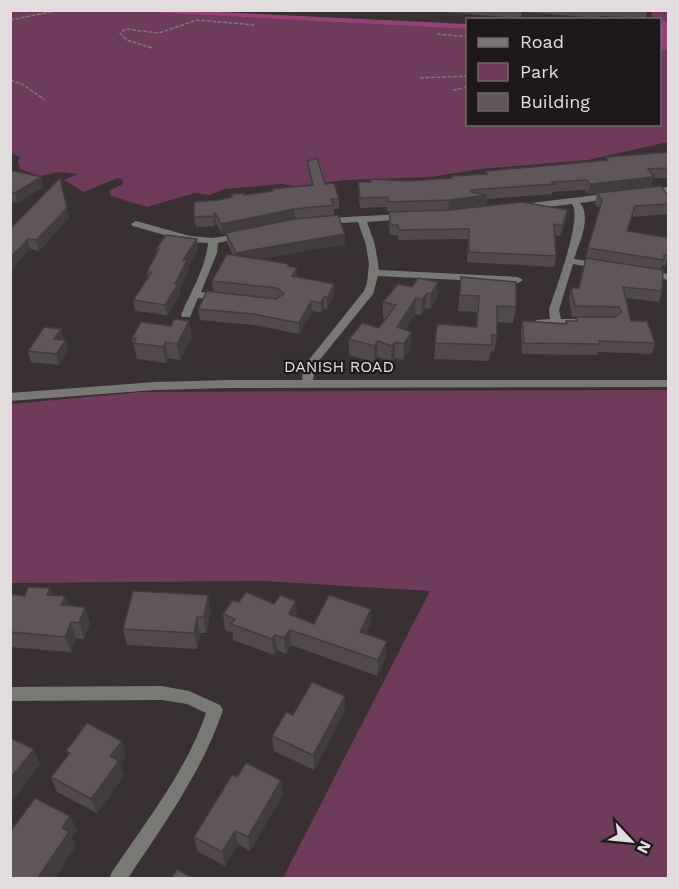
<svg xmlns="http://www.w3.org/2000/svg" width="679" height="889" viewBox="0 0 679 889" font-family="'Work Sans',sans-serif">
  <rect width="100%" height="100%" fill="#393034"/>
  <!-- green -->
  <g fill="#6e3c5a">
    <path d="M152,10L150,12L467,29L468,124H660V20L651,19L652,11H668V142L588,160L480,169L431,177L345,180L296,186L281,184L224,189L210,195L195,193L147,207L111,196L109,191L123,184V180L118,178L84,192L64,180L78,174L60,172L40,176L20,169L18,162L20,157L11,153L10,11Z"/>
    <path d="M668,390V878H283L430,591L263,581L11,583V404L141,392Z"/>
  </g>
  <!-- water -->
  <path fill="#944276" d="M128,11H200L467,24V29Z"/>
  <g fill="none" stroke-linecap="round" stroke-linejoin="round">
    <!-- river -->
    <path stroke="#944276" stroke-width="28" d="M660,35L668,36"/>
    <!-- path -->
    <g stroke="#7e7679" stroke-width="1.5" stroke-dasharray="4 1.5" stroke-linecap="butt">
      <path d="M10,20L60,10"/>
      <path d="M437,34L468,37"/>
      <path d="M660,37L663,31"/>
      <path d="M152,48L127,40L120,33L126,29L159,33L197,20L254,25"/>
      <path d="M420,78L468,76"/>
      <path d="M10,80L22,84L45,100"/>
      <path d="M453,90L468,87"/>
    </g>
    <!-- minor -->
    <g fill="#787874" fill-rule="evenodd">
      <path d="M668,187V193L648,195L644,192L648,189Z"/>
      <path d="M613,193L616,194V198L580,203C592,217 579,243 574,259L601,263L606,266L601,269L573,264L559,310L561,319H581L586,322L581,325L536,324L535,322L536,320L550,319L549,310C555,290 583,218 572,204L523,210L519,207L523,204Z"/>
      <path d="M404,214L407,215V219L367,222L375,245L379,270L518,277L523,280L518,283L378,276L373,294L318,362L315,369L312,385H304C300,377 304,368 308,361L364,291L367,283L369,264L366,245L358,222L326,224L321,221L326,218Z"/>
      <path d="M136,221L190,236L213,238L243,233V237L218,243L217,253L201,292L223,295V299L198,298L190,317H182L181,315C190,293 206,268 208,243L189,242L133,226L131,224Z"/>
      <path d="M648,270L668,274V280L645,275L643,273Z"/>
      <path d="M162,686L189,691L220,705L223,710C202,772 164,824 128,878H109L112,872C146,821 186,772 206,713L187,704L162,700L10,701V687Z"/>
    </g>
    <!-- tertiary -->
    <path fill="#787874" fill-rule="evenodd" d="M230,380H668V387L230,388L155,390L10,401V393L155,382Z"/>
  </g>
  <!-- wall -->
  <g fill="#52494d">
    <path d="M416,10H647L646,18L600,16V18L522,12L521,18Z"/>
    <path d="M669,152V178H653L651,187L588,194L585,190L552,192V194L487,199L486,205L448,210L388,212L387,207L360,208L358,192V182H370V179L408,181L451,178V176L486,174V171L605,161L606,157Z"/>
    <path d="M307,161L325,184L339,199V209H334V215L295,219L222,234L216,223L214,226L196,227L194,217L219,200L231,197V194L244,195L272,192V189L311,186L307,171Z"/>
    <path d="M10,170L41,177L43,187L17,203L10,201Z"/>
    <path d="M60,178L69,218L39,251L30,249L17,263L10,272V229Z"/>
    <path d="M597,193L669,197V214L632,217L628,231L668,255L665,266L662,265L661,270L662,291L659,302L626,298L631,321L655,343L652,354L598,352L597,355L522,354L521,332L522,321L565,323L566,321H575L576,317H572L569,299L571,288H579L588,248L600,209L595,204Z"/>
    <path d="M389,212L566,221L560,236L555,235L556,256L554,267L467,262L468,239L398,240V235H390L389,222Z"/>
    <path d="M226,233L345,234V244L259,259L297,268V277L334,284V294L327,309L324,308L321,313L312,311L299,334L254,325L200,320L198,309L213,291L212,281L233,255L227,243Z"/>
    <path d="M156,249L198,250L188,266L189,271L179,290L180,295L167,315L135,311L133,300L148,278L147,272L157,254Z"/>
    <path d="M461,277L516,307L513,323L497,322V335L494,351H491L489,361L434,359L437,324L476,327L477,312L458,311Z"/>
    <path d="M418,278L437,298L430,309L425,308L421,315L415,314L405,330L411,348L403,360L395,358L391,362L377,357L374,362L349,355V339L379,328L385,319L383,318V302L412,287Z"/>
    <path d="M61,329L64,340L68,351L59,365L31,362L28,351Z"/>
    <path d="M192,337L180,360L168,358L166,363L137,359L132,338Z"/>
    <path d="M50,588L53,595L65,596L68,606L85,607L90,623L84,639L76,638L71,652L10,647V594L25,596Z"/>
    <path d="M239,602L297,617L314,624L371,609L370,625L366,634L386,657L377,676L291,645L286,654L277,650L274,655L247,645L233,640V633L225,630L223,614Z"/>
    <path d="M211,611L206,633H200L197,649L127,645L123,629Z"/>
    <path d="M345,696L344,712L314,770L274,751L272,736L293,715Z"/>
    <path d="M66,751L126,756L120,764L124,775L97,813L57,792L51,777L68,755Z"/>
    <path d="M237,777L281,780L283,795L250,851L238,844L225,866L197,851L194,837Z"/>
  </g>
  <!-- shaded-wall -->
  <g fill="#423c3f">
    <path d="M41,177L43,187L17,203L15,193Z"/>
    <path d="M654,177L651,187L588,194L590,184Z"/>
    <path d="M487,195L486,205L448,210L449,200Z"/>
    <path d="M67,208L69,218L39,251L36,240Z"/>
    <path d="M294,209L295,219L222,234L221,224Z"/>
    <path d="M568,210L566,221L560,236L562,226Z"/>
    <path d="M215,213L216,223L214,226L213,216Z"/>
    <path d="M345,234V244L237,263L236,253Z"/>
    <path d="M28,239L30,249L17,263L10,272V258Z"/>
    <path d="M197,239L198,250L188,266L189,271L179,290L180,295L167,315L165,305L175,284L183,260Z"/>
    <path d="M297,268V278L292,276Z"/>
    <path d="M438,282L437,298L430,309L431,294Z"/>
    <path d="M334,284V294L327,309V298Z"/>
    <path d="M427,293L425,308L421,315L422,300Z"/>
    <path d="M324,297V308L321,313V303Z"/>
    <path d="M416,298L415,314L397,342V327Z"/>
    <path d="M311,301L312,311L299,334V323Z"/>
    <path d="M189,321L192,337L180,360L177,344Z"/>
    <path d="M61,329L64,340L54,339Z"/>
    <path d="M412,332L411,348L403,360L404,344Z"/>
    <path d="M66,340L68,351L59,365L56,354Z"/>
    <path d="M378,341L377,357L374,362V346Z"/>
    <path d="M165,342L168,358L166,363L163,347Z"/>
    <path d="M395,342V358L391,362L392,346Z"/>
    <path d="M50,588L56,604L47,595Z"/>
    <path d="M208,595L211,611L206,633L204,617Z"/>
    <path d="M65,596L70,612L61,605Z"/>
    <path d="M296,601L297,617L289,614Z"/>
    <path d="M85,607L90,623L84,639L79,623Z"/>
    <path d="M371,609L370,625L359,647L360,632Z"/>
    <path d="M197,617L200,633L197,649L194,633Z"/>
    <path d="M71,622L76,638L71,652L65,637Z"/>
    <path d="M290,630L291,645L286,654L284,638Z"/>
    <path d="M275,635L277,650L274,655L272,639Z"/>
    <path d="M387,641L386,657L377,676L378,660Z"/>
    <path d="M345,696L344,712L314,770L313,755Z"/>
    <path d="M122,741L126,756L120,764L124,775L97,813L91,799L110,756Z"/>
    <path d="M34,749L40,764L10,804V779Z"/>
    <path d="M281,780L283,795L250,851L248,837Z"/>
    <path d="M70,816L77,830L72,837L76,846L54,879H37L62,828Z"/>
    <path d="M235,831L238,844L225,866L222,852Z"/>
  </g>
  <!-- building -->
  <g fill="#5f555a" stroke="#423c3f" stroke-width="1.5">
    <path d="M669,152V168L648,169L654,177L590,184L587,180L552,182L554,184L471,190V192L487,195L449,200L388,202V197L360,198L358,182H371L370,179L408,181L452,178L451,176L487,174L486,171L608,160L606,157Z"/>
    <path d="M317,158L325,184L334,183L339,199H331L334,205L294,209L221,224L215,213L213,216L194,217V202L219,200L232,197L231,194L244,193V195L273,191L272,189L313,185L307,161Z"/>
    <path d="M10,170L41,177L15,193L10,192Z"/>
    <path d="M60,178L67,208L36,240L28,239L10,258V229Z"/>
    <path d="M661,186L669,197V204L635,206L627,231L669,238L668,255H664V260L588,248L602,200L597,193Z"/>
    <path d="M522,202L568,210L562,226L554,224L556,256L469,252V229L399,230L398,225H391L389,212L449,210Z"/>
    <path d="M338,215L345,234L236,253L226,233L295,219Z"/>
    <path d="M166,235L197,239L183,260H187L175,284H178L165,305L133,300L152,272H147L159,249H156Z"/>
    <path d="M227,254L289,264L288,266L297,268L292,276L334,284L327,298L324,297L321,303L311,301L299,323L253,314L198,309L207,291L276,299L284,294L277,288L212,281Z"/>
    <path d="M586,258L663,270L662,291L623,287L631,321H647L655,343L599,341L600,344L524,343L522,321L567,324L566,321H577L576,317H615L622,312L619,307L575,306L571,288H579Z"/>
    <path d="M461,277L516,282V307L497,306V335H492V345L435,343L437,324L477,327L479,296L460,295Z"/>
    <path d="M418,278L438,282L431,294L427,293L422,300L416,298L397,327L412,332L404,344L395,342L392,346L378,341L374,346L349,339L362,323L379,328L396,305L383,302L398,284L412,287Z"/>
    <path d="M174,319L189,321L177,344L165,342L163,347L134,343L136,338H132L141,322L171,326Z"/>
    <path d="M44,327L61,329L54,339L66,340L56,354L28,351Z"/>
    <path d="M28,587L50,588L47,595L65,596L61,605L85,607L79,623L71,622L65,637L10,632V594L25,596Z"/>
    <path d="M133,591L208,595L204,617H197L194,633L123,629Z"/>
    <path d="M246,592L274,604L280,595L296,601L289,614L314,624L329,595L371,609L360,632L387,641L378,660L290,630L284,638L275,635L272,639L231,624L235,619L223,614L233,600L239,602Z"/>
    <path d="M312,682L345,696L313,755L272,736L286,712L293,715Z"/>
    <path d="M87,723L122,741L110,756L119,761L91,799L51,777L70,753L66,751Z"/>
    <path d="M10,738L34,749L10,779Z"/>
    <path d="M246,763L281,780L248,837L235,831L222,852L194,837L232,775L237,777Z"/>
    <path d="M35,798L70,816L62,828L69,832L37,879H10V832Z"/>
    <path d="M177,869L194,879H171Z"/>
  </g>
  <g text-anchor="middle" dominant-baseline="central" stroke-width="4.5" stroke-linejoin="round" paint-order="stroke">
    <!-- street labels -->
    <g font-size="16" fill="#e2dcdf" stroke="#1d191b">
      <text x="339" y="366">DANISH ROAD</text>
    </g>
  </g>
  <!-- border -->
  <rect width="679" height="889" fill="none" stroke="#e2dcdf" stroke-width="24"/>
  <!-- legend -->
  <rect x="466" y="18" width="195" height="108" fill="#1d191b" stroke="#6c6769" stroke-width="1.5"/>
  <rect x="478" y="38" width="30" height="9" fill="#787874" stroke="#6c6769" stroke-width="1.5"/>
  <text x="520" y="48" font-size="18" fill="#e2dcdf">Road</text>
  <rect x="478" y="63" width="30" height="18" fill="#6e3c5a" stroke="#6c6769" stroke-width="1.5"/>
  <text x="520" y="78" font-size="18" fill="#e2dcdf">Park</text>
  <rect x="478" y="93" width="30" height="18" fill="#5f555a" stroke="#6c6769" stroke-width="1.5"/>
  <text x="520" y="108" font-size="18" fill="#e2dcdf">Building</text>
  <!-- north arrow -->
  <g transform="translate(631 841) rotate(116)" stroke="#1d191b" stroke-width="4.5" paint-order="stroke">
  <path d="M0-4.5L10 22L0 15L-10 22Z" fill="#e2dcdf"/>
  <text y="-9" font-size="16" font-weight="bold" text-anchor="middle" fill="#e2dcdf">N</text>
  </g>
</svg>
